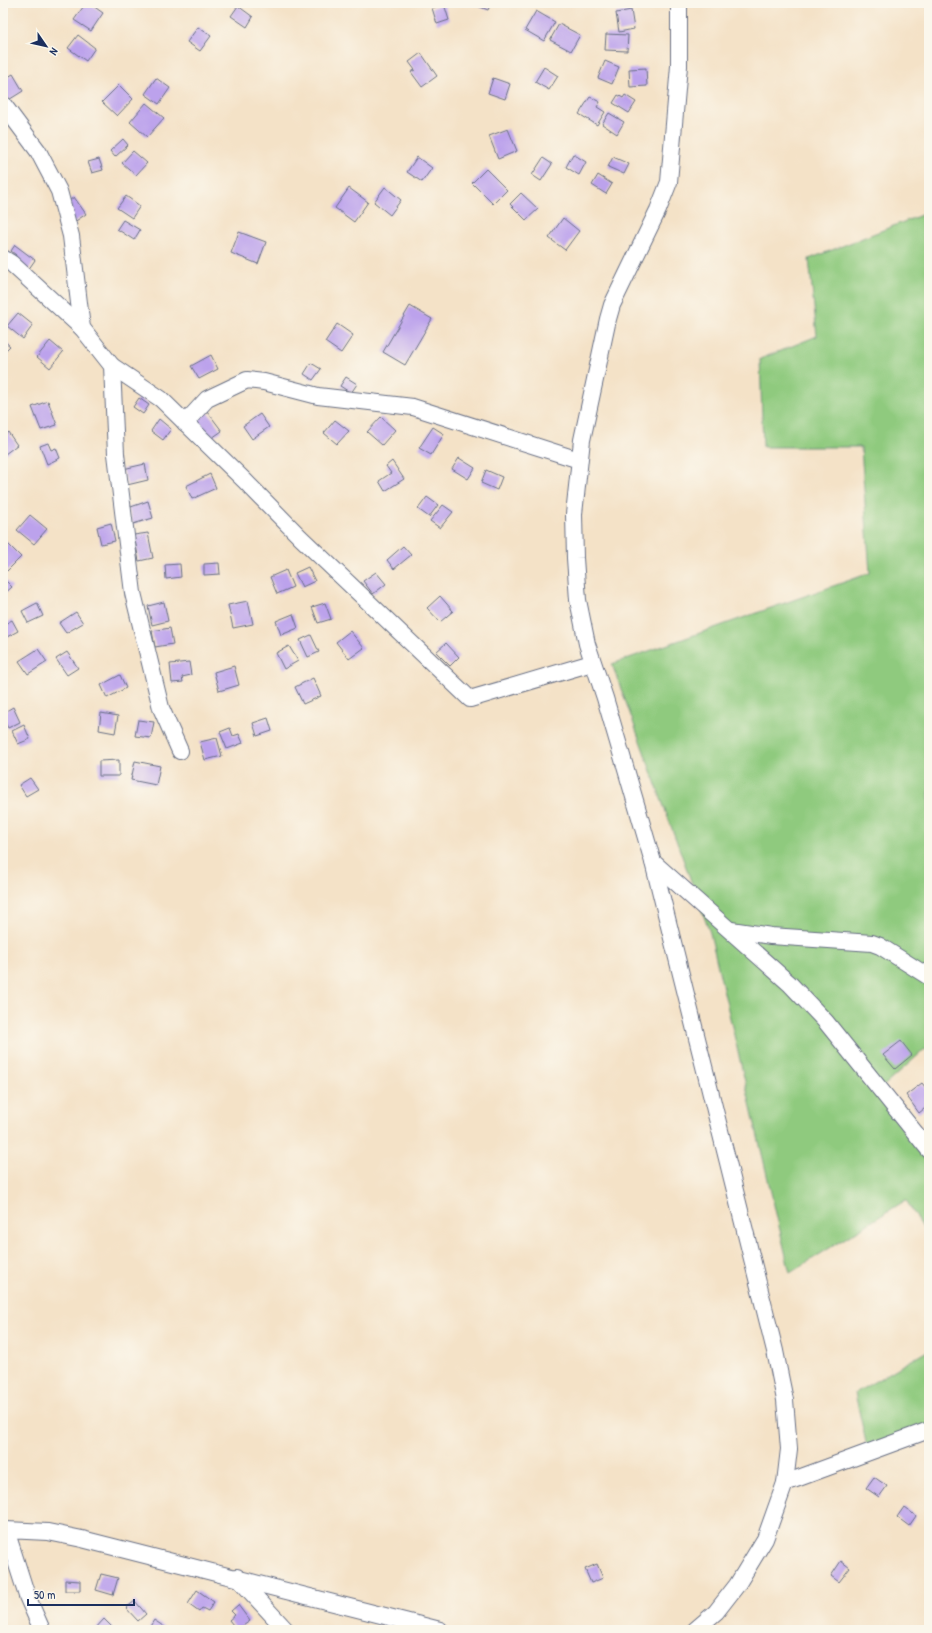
<svg xmlns="http://www.w3.org/2000/svg" width="932" height="1633" viewBox="0 0 932 1633" font-family="'Patrick Hand',sans-serif">
  <rect width="100%" height="100%" fill="#fbf7ec"/>
  <filter id="ink" filterUnits="userSpaceOnUse"><feTurbulence type="fractalNoise" baseFrequency=".025" numOctaves="2"/><feDisplacementMap in="SourceGraphic" scale="8" xChannelSelector="R" yChannelSelector="G"/><feConvolveMatrix kernelMatrix="1 2 1 2 8 2 1 2 1" color-interpolation-filters="sRGB"/></filter>
  <filter id="wash" filterUnits="userSpaceOnUse"><feTurbulence type="fractalNoise" baseFrequency=".012" numOctaves="4" result="noise"/><feDisplacementMap in="SourceGraphic" scale="16" xChannelSelector="R" yChannelSelector="G"/><feGaussianBlur stdDeviation="0.9" result="paint"/><feColorMatrix in="noise" values="0 0 0 0 0 0 0 0 0 0 0 0 0 0 0 0 0 1.4 0 .05"/><feComposite in="paint" operator="in"/></filter>
  <g filter="url(#wash)">
    <rect width="100%" height="100%" fill="#f4e2c7"/>
    <!-- green -->
    <g fill="#8fca7e" stroke="#557c6e">
      <path d="M929,212V1053L925,1049L877,1092L929,1165V1238L906,1200L790,1273L710,933L612,664L870,573L861,447H763L760,359L817,336L809,259Z"/>
      <path d="M929,1350V1425L869,1456L855,1393Z"/>
    </g>
    <g id="blocks">
      <!-- building -->
      <g fill="#bca2ec">
        <path d="M86,3H89L103,13L91,31L74,20Z"/>
        <path d="M470,3H491L488,10Z"/>
        <path d="M444,4L449,20L437,24L432,8Z"/>
        <path d="M238,6L253,17L247,27L231,16Z"/>
        <path d="M631,10L634,29L619,32L616,13Z"/>
        <path d="M536,11L555,22L544,41L525,30Z"/>
        <path d="M559,24L580,35L571,51L550,40Z"/>
        <path d="M198,27L211,36L200,51L187,42Z"/>
        <path d="M606,34L628,35L627,51L605,50Z"/>
        <path d="M78,35L95,48L86,61L68,48Z"/>
        <path d="M421,53L437,76L422,87L411,72L415,70L409,62Z"/>
        <path d="M605,61L619,67L612,84L598,78Z"/>
        <path d="M544,67L558,76L549,90L535,82Z"/>
        <path d="M646,68L647,86L630,87L629,69Z"/>
        <path d="M13,74L23,91L7,101L3,95V80Z"/>
        <path d="M156,78L170,88L159,104L145,94Z"/>
        <path d="M493,78L510,84L505,99L488,93Z"/>
        <path d="M119,85L133,99L117,116L102,102Z"/>
        <path d="M618,95L623,98L625,95L636,102L629,113L613,103Z"/>
        <path d="M590,97L600,102L597,107L605,112L597,125L579,114Z"/>
        <path d="M146,103L164,118L147,137L130,122Z"/>
        <path d="M609,113L624,122L617,134L602,124Z"/>
        <path d="M508,129L517,151L498,159L489,136Z"/>
        <path d="M123,139L128,145L115,157L110,151Z"/>
        <path d="M133,151L147,163L136,175L122,163Z"/>
        <path d="M573,154L586,162L579,175L566,167Z"/>
        <path d="M417,157L432,168L422,182L407,172Z"/>
        <path d="M613,157L629,164L624,174L608,167Z"/>
        <path d="M543,158L552,164L541,181L532,175Z"/>
        <path d="M99,159L103,170L92,173L88,162Z"/>
        <path d="M486,169L507,190L493,204L472,183Z"/>
        <path d="M598,175L612,184L606,194L592,185Z"/>
        <path d="M385,187L401,200L390,215L374,202Z"/>
        <path d="M349,188L368,202L354,222L335,208Z"/>
        <path d="M521,193L538,209L526,220L510,204Z"/>
        <path d="M126,196L140,206L132,218L117,208Z"/>
        <path d="M74,197L86,214L73,223L61,207Z"/>
        <path d="M563,218L579,231L565,250L549,238Z"/>
        <path d="M123,220L140,230L134,240L117,229Z"/>
        <path d="M239,232L266,242L258,264L231,253Z"/>
        <path d="M15,245L35,260L26,273L11,262L16,255L11,251Z"/>
        <path d="M410,306L432,319L405,365L383,352Z"/>
        <path d="M18,313L33,325L23,339L7,326Z"/>
        <path d="M337,324L353,335L341,353L325,342Z"/>
        <path d="M3,340L10,346L3,353Z"/>
        <path d="M50,341L63,352L50,368L37,357Z"/>
        <path d="M211,355L218,369L199,379L191,366Z"/>
        <path d="M311,363L321,369L313,380L304,374Z"/>
        <path d="M346,377L357,384L351,393L340,386Z"/>
        <path d="M139,398L149,405L143,414L133,407Z"/>
        <path d="M48,401L57,425L41,430L32,407Z"/>
        <path d="M207,411L222,431L209,440L194,420Z"/>
        <path d="M260,414L269,427L252,439L243,426Z"/>
        <path d="M381,417L395,430L382,445L367,432Z"/>
        <path d="M159,419L171,429L163,440L151,431Z"/>
        <path d="M335,420L349,431L337,444L324,433Z"/>
        <path d="M433,427L444,434L431,455L419,448Z"/>
        <path d="M8,432L17,445L5,454L3,452V436Z"/>
        <path d="M48,443L51,450L56,448L60,458L47,464L40,446Z"/>
        <path d="M459,458L475,468L468,479L452,469Z"/>
        <path d="M392,461L404,479L385,491L379,481L391,473L386,466Z"/>
        <path d="M145,464L148,480L127,485L123,469Z"/>
        <path d="M486,470L502,477L497,490L481,483Z"/>
        <path d="M210,474L216,488L192,499L186,486Z"/>
        <path d="M427,497L438,505L429,517L418,509Z"/>
        <path d="M148,501L153,518L133,524L128,508Z"/>
        <path d="M443,505L453,512L440,528L430,521Z"/>
        <path d="M30,515L47,529L34,544L17,530Z"/>
        <path d="M111,523L115,541L101,544L97,527Z"/>
        <path d="M148,533L153,558L139,561L134,535Z"/>
        <path d="M3,539L21,557L7,571L3,567Z"/>
        <path d="M403,546L411,555L394,569L387,560Z"/>
        <path d="M219,563L220,574L204,575V564Z"/>
        <path d="M180,564L181,577L166,579L165,565Z"/>
        <path d="M308,567L315,581L302,587L295,573Z"/>
        <path d="M286,570L293,587L277,594L270,577Z"/>
        <path d="M376,572L386,584L373,594L363,581Z"/>
        <path d="M3,578L12,587L3,595Z"/>
        <path d="M440,596L453,611L440,622L427,608Z"/>
        <path d="M248,601L253,624L233,628L228,605Z"/>
        <path d="M164,602L168,621L152,625L148,606Z"/>
        <path d="M37,603L43,616L28,623L22,611Z"/>
        <path d="M325,603L331,619L318,623L312,607Z"/>
        <path d="M76,612L83,623L66,633L59,623Z"/>
        <path d="M293,614L298,628L281,635L276,621Z"/>
        <path d="M12,620L18,631L5,638L3,635V625Z"/>
        <path d="M170,628L173,644L155,647L152,631Z"/>
        <path d="M350,631L364,648L349,659L336,642Z"/>
        <path d="M311,635L319,652L308,657L300,640Z"/>
        <path d="M446,643L459,657L450,666L436,652Z"/>
        <path d="M289,646L298,661L284,669L276,653Z"/>
        <path d="M38,649L47,662L28,674L19,661Z"/>
        <path d="M67,652L78,668L67,675L56,659Z"/>
        <path d="M189,662L191,675L182,677L183,682L172,683L170,664Z"/>
        <path d="M234,666L239,685L219,691L214,672Z"/>
        <path d="M120,675L126,688L107,698L101,685Z"/>
        <path d="M313,678L321,696L303,704L295,687Z"/>
        <path d="M13,707L20,722L8,728L3,719V713Z"/>
        <path d="M101,713L118,716L115,733L99,730Z"/>
        <path d="M268,718L272,731L257,736L253,723Z"/>
        <path d="M138,720L154,722L151,738L135,736Z"/>
        <path d="M24,725L30,739L18,744L12,731Z"/>
        <path d="M230,728L233,736L239,734L243,743L227,749L220,732Z"/>
        <path d="M217,738L222,756L205,760L200,742Z"/>
        <path d="M119,760V776H99V761Z"/>
        <path d="M135,761L160,766L156,785L131,780Z"/>
        <path d="M30,778L38,789L26,796L19,785Z"/>
        <path d="M901,1041L912,1055L895,1069L883,1055Z"/>
        <path d="M922,1083L929,1092V1105L919,1113L906,1095Z"/>
        <path d="M874,1477L887,1486L879,1497L866,1488Z"/>
        <path d="M904,1507L916,1516L909,1526L897,1517Z"/>
        <path d="M841,1561L850,1568L839,1582L831,1576Z"/>
        <path d="M597,1564L603,1578L591,1583L585,1569Z"/>
        <path d="M101,1574L118,1578L113,1595L96,1590Z"/>
        <path d="M65,1580L80,1581V1591H65Z"/>
        <path d="M197,1590L214,1602L208,1611L202,1608L199,1612L188,1604Z"/>
        <path d="M135,1601L146,1614L138,1621L126,1608Z"/>
        <path d="M238,1605L250,1621L237,1630L229,1620L235,1615L231,1611Z"/>
        <path d="M104,1619L113,1628L111,1630H94Z"/>
        <path d="M154,1620L166,1628L165,1630H152L149,1628Z"/>
      </g>
    </g>
  </g>
  <g filter="url(#ink)">
    <use href="#blocks" fill-opacity="0" stroke="#676e83" stroke-width="1"/>
    <g fill="none" stroke-linecap="round" stroke-linejoin="round">
      <!-- minor casing -->
      <g stroke="#676e83" stroke-width="18">
        <g id="minor">
          <path d="M679,3V66L669,182L658,210L612,305L608,319L582,440L574,514L575,558L578,600L587,644L605,698L653,862L775,1351L785,1400L789,1449L785,1483L765,1539L737,1585L716,1612L695,1630"/>
          <path d="M3,104L38,151L59,191L71,236L82,328L112,366L116,454L133,593L161,708L180,751"/>
          <path d="M3,258L11,263L82,328"/>
          <path d="M112,366L161,399L245,481L300,537L470,699L592,663"/>
          <path d="M185,423L207,399L247,380L264,382L318,396L413,407L579,460"/>
          <path d="M653,862L790,984L826,1022L929,1150"/>
          <path d="M731,930L771,936L872,943L880,946L929,977"/>
          <path d="M785,1483L929,1430"/>
          <path d="M237,1577L286,1630"/>
          <path d="M42,1630L27,1596L6,1530L48,1532L82,1539L440,1630"/>
        </g>
      </g>
      <!-- minor -->
      <use href="#minor" stroke="#fff" stroke-width="16"/>
    </g>
  </g>
  <!-- margin -->
  <rect width="932" height="1633" fill="none" stroke="#fbf7ec" stroke-width="16"/>
  <!-- north arrow -->
  <g transform="translate(46 46) rotate(124)" stroke="#fbf7ec" stroke-width="3" paint-order="stroke">
  <path d="M0-3L7 15L0 10L-7 15Z" fill="#1b2f5e"/>
  <text y="-6" font-size="11" font-weight="bold" text-anchor="middle" fill="#1b2f5e">N</text>
  </g>
  <!-- scale -->
  <path d="M28 1599v6h106v-6" fill="none" stroke="#1b2f5e" stroke-width="2"/>
  <text x="34" y="1599" font-size="12" fill="#1b2f5e" stroke="#fbf7ec" stroke-width="3" paint-order="stroke">50 m</text>
</svg>
